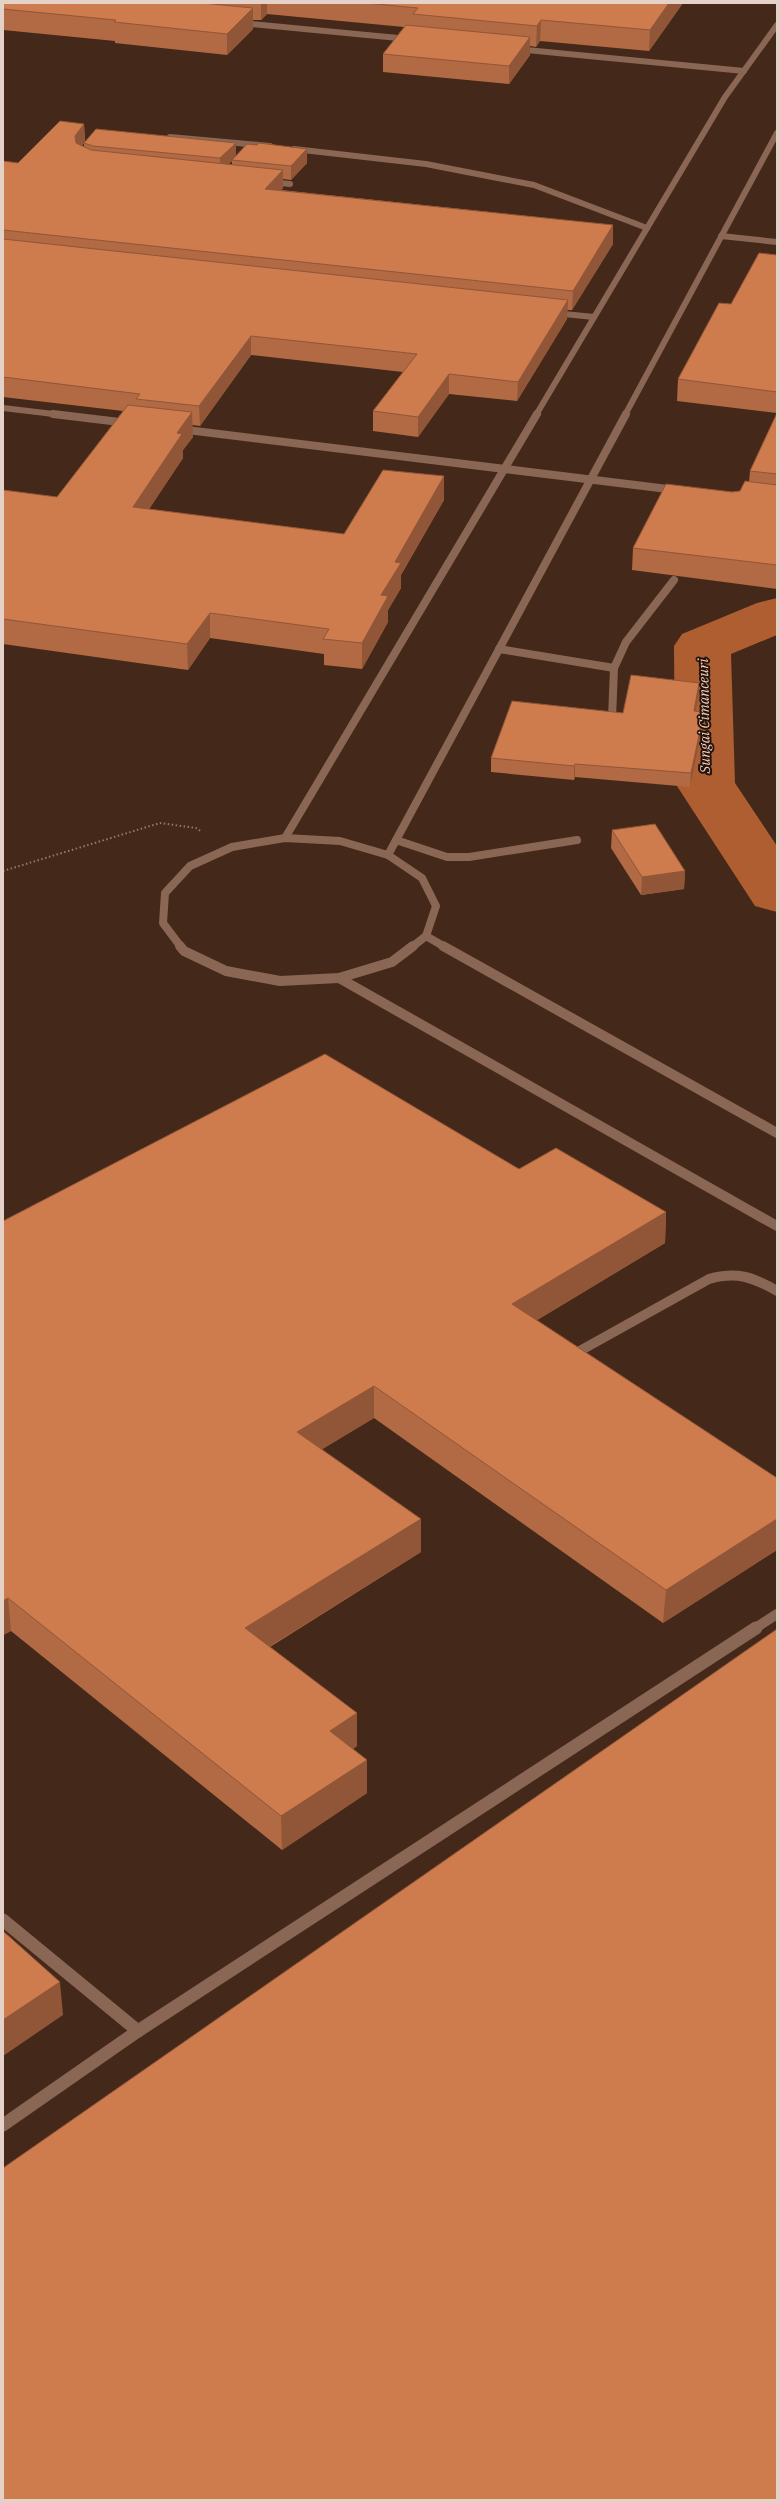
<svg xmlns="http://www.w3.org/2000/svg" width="780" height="2503" viewBox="0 0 780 2503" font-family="'IBM Plex Serif',serif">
  <rect width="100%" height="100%" fill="#442819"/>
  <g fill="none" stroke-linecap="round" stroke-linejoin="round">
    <!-- river -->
    <path fill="#ae5e30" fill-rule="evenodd" d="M777,598V635L731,654L735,783L777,846V912L755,906L675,783L674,646L682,634L757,603Z"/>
    <!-- path -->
    <path stroke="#927b6f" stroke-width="2" stroke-dasharray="1.5 2.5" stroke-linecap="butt" d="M3,871L160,823L196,828L202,832"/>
    <!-- minor-far3 -->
    <g stroke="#8a6654" stroke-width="6">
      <path d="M240,23L409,39"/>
      <path d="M516,49L744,71"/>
      <path d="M170,137L270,146"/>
      <path d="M294,149L426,164L534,185L647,228"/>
      <path d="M270,182L290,184"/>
      <path d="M721,236L777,242"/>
      <path d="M554,313L594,317"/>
      <path d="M3,408L62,415"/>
      <path d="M536,415L725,97L777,25"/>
      <path d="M625,415L777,133"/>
    </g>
    <!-- minor-far2 -->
    <g stroke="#8a6654" stroke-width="8">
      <path d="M53,414L128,423"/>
      <path d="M179,429L676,490"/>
      <path d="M499,649L614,668"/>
      <path d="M612,718L614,668L626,642L674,580"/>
      <path d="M285,838L537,414"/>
      <path d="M396,840L447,857H469L577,840"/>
      <path d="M388,855L626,414"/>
      <path d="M426,936L445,947"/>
      <path d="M181,947L163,923L165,893L190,866L232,847L285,838L340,841L388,855L422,878L436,906L426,936L412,947"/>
    </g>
    <!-- minor-far1 -->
    <g stroke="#8a6654" stroke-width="10">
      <path d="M180,946L184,951L226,971L280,981L339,978L392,962L413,946"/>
      <path d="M443,946L777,1133"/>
      <path d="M339,978L777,1226"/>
      <path d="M575,1359L576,1353L709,1279C736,1271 753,1277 777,1291"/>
      <path d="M754,1629L777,1614"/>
    </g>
    <!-- minor -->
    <g stroke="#8a6654" stroke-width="13">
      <path d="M3,1920L138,2031"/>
      <path d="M3,2125L138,2031L756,1628"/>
    </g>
  </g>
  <!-- wall -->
  <g fill="#b16a43" fill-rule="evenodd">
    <path d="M3,3H683L649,51L540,41L536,47L530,46V55L509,84L383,72V54L404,27L267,14L261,20H253V29L227,55L115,43V41L3,30Z"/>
    <path d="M84,124L85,141L236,143V155L307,163L291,180L283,179V188L281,190L613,225V244L572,310H567V319L517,401L449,394L418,437L373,431V411L403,372L251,355L200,426L192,425L193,437L183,450V458L149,509L344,534L444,476V500L401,575V588L388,610V622L362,669L324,665V654L210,638L188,670L3,644V490L57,497L123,411L3,397V161L18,163ZM84,143V147L82,146ZM232,161V165L229,164Z"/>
    <path d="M777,255V589L632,570L633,548L732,492L740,491L749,482L750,471L777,413L677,401L678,379L731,304Z"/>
    <path d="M699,683V696L696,711L700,726V740L690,787L575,777L574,780L491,772V758L623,713Z"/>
    <path d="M612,830L685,871L684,889L641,895L611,848Z"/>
    <path d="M519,1169L666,1212L665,1243L537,1320L777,1478V1550L663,1623L374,1418L322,1449L421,1552L270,1647L357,1713V1746L353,1749L367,1760V1793L282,1850L11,1631L3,1635V1221Z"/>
  </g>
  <!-- shaded-wall -->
  <g fill="#905637">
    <path d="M261,3H267V14L261,20Z"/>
    <path d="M669,3H683L649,51L650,30Z"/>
    <path d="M253,8V29L227,55V34Z"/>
    <path d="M541,20L540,41L536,47L537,26Z"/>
    <path d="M530,37V55L509,84V66Z"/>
    <path d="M84,124L85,142L76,154L75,136Z"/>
    <path d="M236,143V157L232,160V161L220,172V158Z"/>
    <path d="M307,149V163L291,180V166Z"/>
    <path d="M283,170V188L265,207V189Z"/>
    <path d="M613,225V244L572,310L573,291Z"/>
    <path d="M568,300L567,319L517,401L518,382Z"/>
    <path d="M251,336V355L200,426L199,406Z"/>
    <path d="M449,374V394L418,437V417Z"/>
    <path d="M192,412L193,437L183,450V458L134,532L133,507L177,433Z"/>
    <path d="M444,476V500L401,575V588L388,610V622L362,669V643L395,562Z"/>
    <path d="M210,613V638L188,670L187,644Z"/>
    <path d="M699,683V696L693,724L694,711Z"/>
    <path d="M701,726L700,740L690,787L691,773Z"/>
    <path d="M575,764V777L574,780V766Z"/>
    <path d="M685,871L684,889L641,895L642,877Z"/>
    <path d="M666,1212L665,1243L511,1336L512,1304Z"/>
    <path d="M374,1386V1418L298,1464L297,1432Z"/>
    <path d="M421,1519V1552L246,1661L245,1628Z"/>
    <path d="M777,1519V1550L663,1623L666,1590Z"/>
    <path d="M8,1598L11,1631L3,1635V1601Z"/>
    <path d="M357,1713V1746L330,1764V1731Z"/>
    <path d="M367,1760V1793L282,1850L281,1816Z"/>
    <path d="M60,1982L63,2015L3,2056V2020Z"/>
  </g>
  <!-- building -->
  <g fill="#ce7b4e" stroke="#905637">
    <path d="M3,3H202L253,8L227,34L114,22L116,20L3,9Z"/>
    <path d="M366,3H669L650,30L541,20L537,26L413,14L418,8Z"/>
    <path d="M406,25L530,37L509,66L383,54Z"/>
    <path d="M60,121L84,124L75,136L76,143L91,150L283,170L265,189L613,225L573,291L3,230V161L18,163Z"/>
    <path d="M96,129L236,143L220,158L93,146L84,143Z"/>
    <path d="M259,143L307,149L291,166L232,160L247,144L257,145Z"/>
    <path d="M3,239L568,300L518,382L449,374L418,417L373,411L417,354L251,336L199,406L136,399L140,394L3,377Z"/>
    <path d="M759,253L777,255V392L678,379L719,303L731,304Z"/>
    <path d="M128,405L192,412L177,433L182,434L133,507L344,534L383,470L444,476L395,562L401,563L381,595L388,596L362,643L323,639L329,629L210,613L187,644L3,619V490L57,497Z"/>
    <path d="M777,413V474L750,471Z"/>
    <path d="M745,481L777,485V565L633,548L666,484L732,492L740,491Z"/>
    <path d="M631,675L699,683L694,711L701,712L699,726H701L691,773L575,764L574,766L491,758L512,701L623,713Z"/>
    <path d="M655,824L685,871L642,877L612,830Z"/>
    <path d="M325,1054L519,1169L556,1148L666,1212L512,1304L777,1478V1519L666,1590L374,1386L297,1432L421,1519L245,1628L357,1713L330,1731L367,1760L281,1816L8,1598L3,1601V1221Z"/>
    <path d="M777,1629V2500H3V2168Z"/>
    <path d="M3,1931L60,1982L3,2020Z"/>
  </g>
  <g text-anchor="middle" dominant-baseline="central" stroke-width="4" stroke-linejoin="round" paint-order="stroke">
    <!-- water labels -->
    <g font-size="14" font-style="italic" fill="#fbceb7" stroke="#21140e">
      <text transform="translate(704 716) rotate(-91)">Sungai Cimanceuri</text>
    </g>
  </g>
  <!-- border -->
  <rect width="780" height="2503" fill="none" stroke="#e4d2c8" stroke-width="8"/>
</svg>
